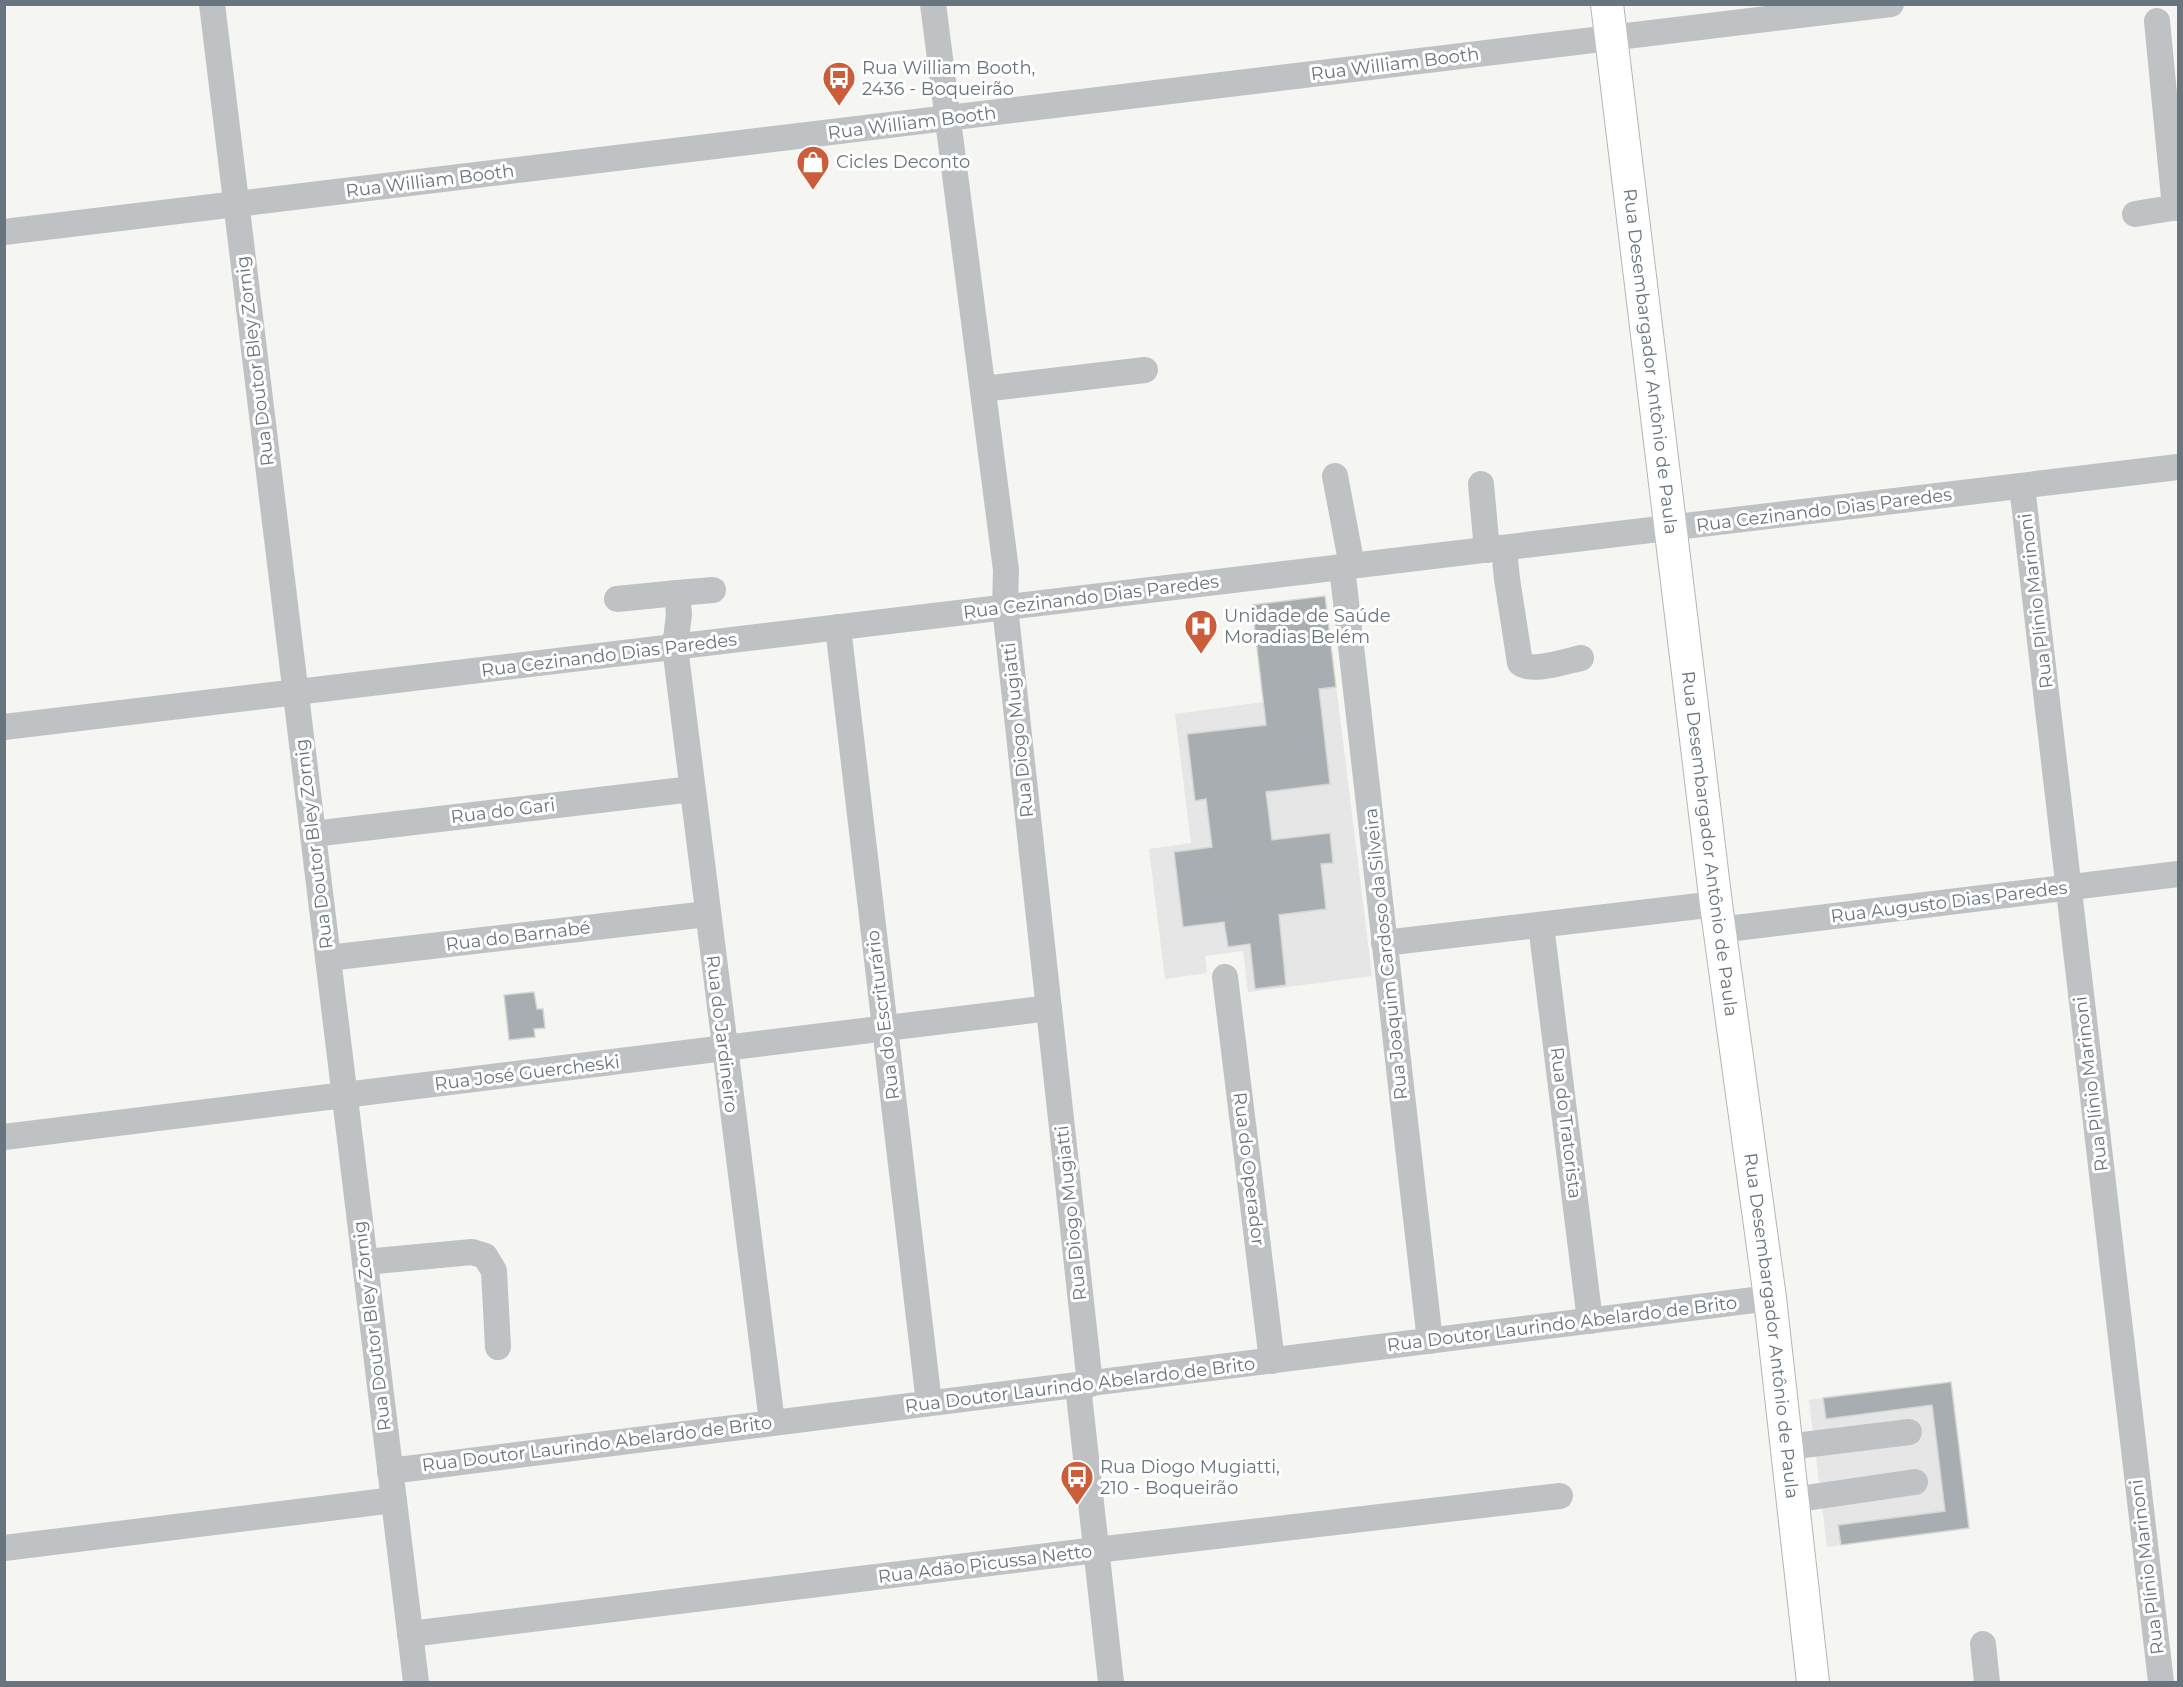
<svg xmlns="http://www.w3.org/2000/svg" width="2183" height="1687" viewBox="0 0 2183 1687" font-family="Montserrat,sans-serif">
  <rect width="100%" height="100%" fill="#f5f5f2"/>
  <!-- built -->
  <g fill="#e5e6e5">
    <path d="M1325,596L1372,976L1248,992L1243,951L1205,956L1207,973L1165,979L1149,849L1191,843L1175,714L1263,702L1252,605Z"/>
    <path d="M1951,1382L1969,1528L1827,1547L1809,1400Z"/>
  </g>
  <!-- building -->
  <g fill="#a7adb1" stroke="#d6d6d4" stroke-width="1.5">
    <path d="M1325,596L1336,687L1319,689L1330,784L1266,792L1272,840L1330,833L1333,863L1321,864L1326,909L1279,915L1286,985L1255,989L1250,944L1228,947L1224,922L1183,927L1174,852L1212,847L1206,799L1195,801L1187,734L1266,725L1252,605Z"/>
    <path d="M534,992L537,1009H543L545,1028L534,1029L535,1037L509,1040L504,995Z"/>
    <path d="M1951,1382L1969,1528L1841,1545L1838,1525L1945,1511L1932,1405L1826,1419L1823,1398Z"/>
  </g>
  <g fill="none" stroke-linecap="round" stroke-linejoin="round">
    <!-- major casing -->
    <g stroke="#b2b6b9" stroke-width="34">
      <g id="major">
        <path id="s1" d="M1607,4L1716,904L1770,1298L1813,1682"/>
      </g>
    </g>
    <!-- minor -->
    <g stroke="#bfc2c5" stroke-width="26">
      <path d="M212,4L416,1682"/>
      <path d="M933,4L1006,570L1005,607L1090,1384"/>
      <path d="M2157,21L2175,208"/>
      <path d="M2135,214L2178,207"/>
      <path d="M4,232L1891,4"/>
      <path d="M983,389L1145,370"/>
      <path d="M1335,476L1352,566"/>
      <path d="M1481,484L1487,550"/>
      <path d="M2022,486L2161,1682"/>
      <path d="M1504,548L1507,579L1520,663C1531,673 1567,661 1581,658"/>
      <path d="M1342,567L1430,1341"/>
      <path d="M713,590L677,593L679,614L675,647L772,1422"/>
      <path d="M617,599L677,593"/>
      <path d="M838,627L929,1403"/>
      <path d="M4,727L2178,467"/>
      <path d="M313,834L692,789"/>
      <path d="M1541,925L1590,1321"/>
      <path d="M1719,930L2178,874"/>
      <path d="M1384,943L1716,904"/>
      <path d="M328,958L707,914"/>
      <path d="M1225,977L1272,1361"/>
      <path d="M4,1137L1049,1008"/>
      <path d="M365,1262L472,1252L485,1256L494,1271L498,1347"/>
      <path d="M1078,1386L1111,1682"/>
      <path d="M1787,1447L1909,1432"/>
      <path d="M390,1471L1770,1298"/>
      <path d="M1792,1500L1915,1482"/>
      <path d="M4,1548L394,1500"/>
      <path d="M410,1634L1096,1550L1560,1496"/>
      <path d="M1983,1644L1987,1682"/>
    </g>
    <!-- major -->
    <use href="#major" stroke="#fff" stroke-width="32"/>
  </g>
  <!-- icons -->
  <defs>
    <g id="bus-pin" transform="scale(1.725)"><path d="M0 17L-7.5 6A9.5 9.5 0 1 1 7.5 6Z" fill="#cc5d3b" stroke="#fff"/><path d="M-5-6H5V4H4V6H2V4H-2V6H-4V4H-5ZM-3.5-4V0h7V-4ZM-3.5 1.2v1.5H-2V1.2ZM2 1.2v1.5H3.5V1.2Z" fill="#fff"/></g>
    <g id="shop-pin" transform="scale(1.725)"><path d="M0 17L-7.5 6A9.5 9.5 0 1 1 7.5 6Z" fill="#cc5d3b" stroke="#fff"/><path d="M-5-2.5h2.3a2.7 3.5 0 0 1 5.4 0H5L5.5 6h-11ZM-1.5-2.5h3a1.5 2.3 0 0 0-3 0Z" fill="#fff"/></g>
    <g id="hospital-pin" transform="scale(1.725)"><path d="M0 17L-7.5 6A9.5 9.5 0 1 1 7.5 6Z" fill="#cc5d3b" stroke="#fff"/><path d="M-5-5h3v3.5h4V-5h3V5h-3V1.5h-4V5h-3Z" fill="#fff"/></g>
  </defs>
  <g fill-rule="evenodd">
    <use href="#bus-pin" x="839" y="78"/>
    <use href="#shop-pin" x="813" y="162"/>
    <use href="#hospital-pin" x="1201" y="626"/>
    <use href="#bus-pin" x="1077" y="1477"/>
  </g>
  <g text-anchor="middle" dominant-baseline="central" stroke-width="6" stroke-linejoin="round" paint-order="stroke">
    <!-- street labels -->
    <g font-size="18" fill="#68757f" stroke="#fff">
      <text transform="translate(1395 64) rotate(-7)">Rua William Booth</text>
      <text transform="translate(912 123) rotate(-7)">Rua William Booth</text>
      <text transform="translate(430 181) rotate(-7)">Rua William Booth</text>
      <text transform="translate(255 361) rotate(-97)">Rua Doutor Bley Zornig</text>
      <text stroke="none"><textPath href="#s1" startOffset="360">Rua Desembargador Antônio de Paula</textPath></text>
      <text transform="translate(1824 510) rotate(-7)">Rua Cezinando Dias Paredes</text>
      <text transform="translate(1091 597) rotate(-7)">Rua Cezinando Dias Paredes</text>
      <text transform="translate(2036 601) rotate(-97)">Rua Plínio Marinoni</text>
      <text transform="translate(609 655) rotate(-7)">Rua Cezinando Dias Paredes</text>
      <text transform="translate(1018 730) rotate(-96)">Rua Diogo Mugiatti</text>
      <text transform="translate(503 811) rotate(-7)">Rua do Gari</text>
      <text transform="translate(314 844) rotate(-97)">Rua Doutor Bley Zornig</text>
      <text stroke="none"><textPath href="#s1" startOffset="846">Rua Desembargador Antônio de Paula</textPath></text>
      <text transform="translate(1949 902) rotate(-7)">Rua Augusto Dias Paredes</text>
      <text transform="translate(518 936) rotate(-7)">Rua do Barnabé</text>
      <text transform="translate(1386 954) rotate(-96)">Rua Joaquim Cardoso da Silveira</text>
      <text transform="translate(883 1015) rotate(-97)">Rua do Escriturário</text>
      <text transform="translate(722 1034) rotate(83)">Rua do Jardineiro</text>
      <text transform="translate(527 1073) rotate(-7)">Rua José Guercheski</text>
      <text transform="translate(2091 1084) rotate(-97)">Rua Plínio Marinoni</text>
      <text transform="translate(1566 1123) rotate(83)">Rua do Tratorista</text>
      <text transform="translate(1249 1169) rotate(83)">Rua do Operador</text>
      <text transform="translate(1071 1213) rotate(-96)">Rua Diogo Mugiatti</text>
      <text transform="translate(1562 1324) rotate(-7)">Rua Doutor Laurindo Abelardo de Brito</text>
      <text transform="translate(372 1326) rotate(-97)">Rua Doutor Bley Zornig</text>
      <text stroke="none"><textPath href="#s1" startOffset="1332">Rua Desembargador Antônio de Paula</textPath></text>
      <text transform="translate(1080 1385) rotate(-7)">Rua Doutor Laurindo Abelardo de Brito</text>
      <text transform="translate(597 1444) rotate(-7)">Rua Doutor Laurindo Abelardo de Brito</text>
      <text transform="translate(985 1564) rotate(-7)">Rua Adão Picussa Netto</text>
      <text transform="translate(2147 1567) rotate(-97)">Rua Plínio Marinoni</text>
    </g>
    <!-- poi labels -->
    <g font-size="18" fill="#68757f" stroke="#fff" text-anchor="start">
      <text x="862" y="68">Rua William Booth,<tspan x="862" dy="21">2436 - Boqueirão</tspan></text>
      <text x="836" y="162">Cicles Deconto</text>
      <text x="1224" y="616">Unidade de Saúde<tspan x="1224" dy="21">Moradias Belém</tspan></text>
      <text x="1100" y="1467">Rua Diogo Mugiatti,<tspan x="1100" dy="21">210 - Boqueirão</tspan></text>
    </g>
  </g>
  <!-- border -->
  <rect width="2183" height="1687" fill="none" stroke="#68757f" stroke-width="12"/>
</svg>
